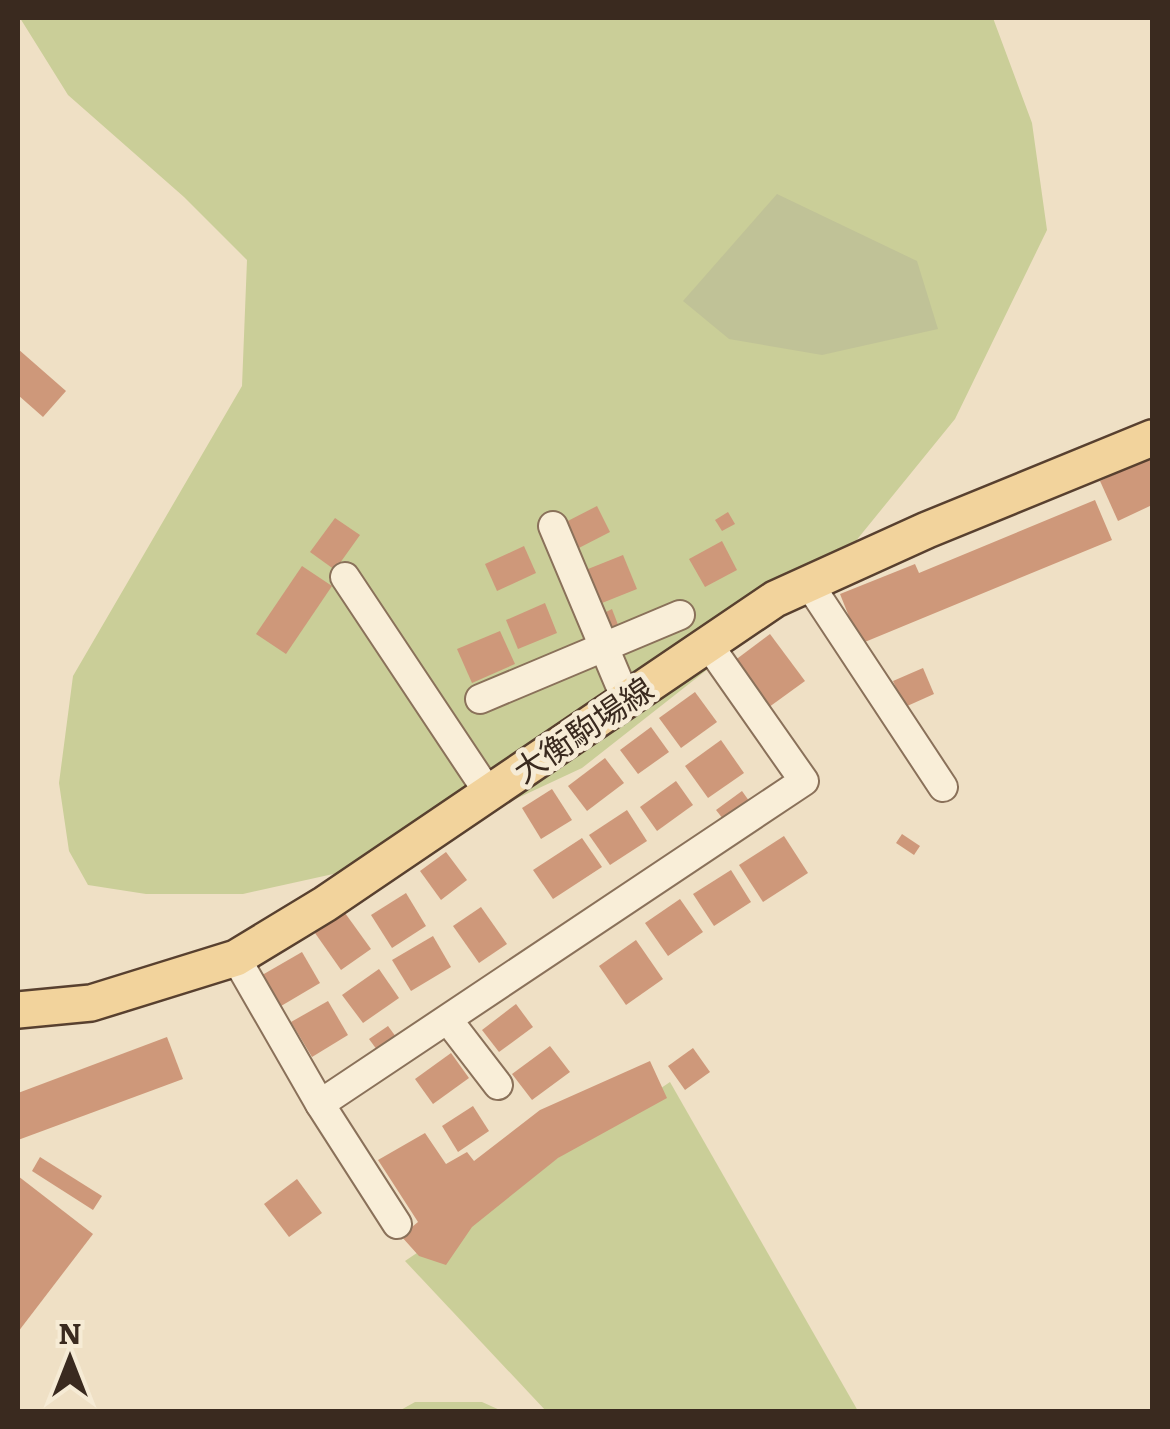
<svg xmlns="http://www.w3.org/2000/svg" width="1170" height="1429" viewBox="0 0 1170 1429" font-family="Literata,'Noto Sans JP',serif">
  <rect width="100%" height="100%" fill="#efe0c5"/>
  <!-- green -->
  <g fill="#cace98">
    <path d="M20,18H993L1032,123L1047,230L955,419L829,574L582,768L374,865L243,894H146L88,885L69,851L59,783L73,676L242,386L247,260L184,197L68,95Z"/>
    <path d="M670,1082L858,1411H546L405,1261Z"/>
    <path d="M415,1402H482L502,1411H399Z"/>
  </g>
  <!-- cemetery -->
  <path fill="#c0c297" d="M777,194L917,261L938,329L822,355L729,339L683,301Z"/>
  <!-- building -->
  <g fill="#ce987a">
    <path d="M18,349L66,391L43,417L18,395Z"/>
    <path d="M1152,457V505L1118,521L1100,481Z"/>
    <path d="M1095,500L1112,540L860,644L840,594L915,564L919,573Z"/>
    <path d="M597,506L610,532L573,551L560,525Z"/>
    <path d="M728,512L735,524L722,531L715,520Z"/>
    <path d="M335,518L360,535L335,570L310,552Z"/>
    <path d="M722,541L737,570L705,587L689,559Z"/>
    <path d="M524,546L536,573L497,591L485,564Z"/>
    <path d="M623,555L637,589L597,605L583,571Z"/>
    <path d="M302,566L332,586L286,654L256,634Z"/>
    <path d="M545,603L557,633L518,649L506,620Z"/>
    <path d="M612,609L620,630L606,636L598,616Z"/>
    <path d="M500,631L515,664L472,683L457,649Z"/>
    <path d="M770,634L805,681L765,710L730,664Z"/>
    <path d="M923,668L934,694L905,707L893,681Z"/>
    <path d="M695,692L717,722L681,748L659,718Z"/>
    <path d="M651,727L669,752L638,774L620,750Z"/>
    <path d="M721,740L744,773L708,798L685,766Z"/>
    <path d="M605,758L624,783L587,811L568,786Z"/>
    <path d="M676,781L693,805L657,831L640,807Z"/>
    <path d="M552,789L572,820L541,839L522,808Z"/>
    <path d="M742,791L752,805L727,824L716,810Z"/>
    <path d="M627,810L647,841L610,865L589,835Z"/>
    <path d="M902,834L920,846L914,855L896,843Z"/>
    <path d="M784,836L808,873L763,902L739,865Z"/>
    <path d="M582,838L602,867L553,899L533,870Z"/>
    <path d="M446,852L467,880L441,900L420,871Z"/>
    <path d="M731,870L751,902L714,926L693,894Z"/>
    <path d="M406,893L426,926L392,948L371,915Z"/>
    <path d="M680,899L703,932L668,956L645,923Z"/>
    <path d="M481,907L507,944L479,963L453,926Z"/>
    <path d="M345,913L371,949L341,970L315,933Z"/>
    <path d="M433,936L451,967L411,991L392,960Z"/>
    <path d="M636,940L663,979L626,1005L599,966Z"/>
    <path d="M302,952L320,983L276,1009L257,978Z"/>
    <path d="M379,969L399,998L363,1023L342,995Z"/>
    <path d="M328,1001L348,1035L312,1057L291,1022Z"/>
    <path d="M516,1004L533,1027L499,1052L482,1030Z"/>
    <path d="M388,1026L399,1041L380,1054L369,1039Z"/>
    <path d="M167,1037L183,1079L18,1140V1093Z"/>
    <path d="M550,1046L570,1072L532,1100L512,1074Z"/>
    <path d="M693,1048L710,1072L685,1090L668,1066Z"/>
    <path d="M451,1053L469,1078L433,1104L415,1079Z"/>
    <path d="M650,1061L667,1098L558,1158L472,1227L446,1265L419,1256L401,1236L418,1222L378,1160L425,1133L446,1164L467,1152L474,1161L540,1110Z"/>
    <path d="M473,1106L489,1131L458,1152L442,1126Z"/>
    <path d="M40,1157L102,1196L93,1210L32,1171Z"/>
    <path d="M18,1176L93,1234L18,1332Z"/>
    <path d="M297,1179L322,1213L289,1237L264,1204Z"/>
  </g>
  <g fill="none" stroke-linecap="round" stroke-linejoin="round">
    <!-- minor casing -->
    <g stroke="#8a715a" stroke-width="32">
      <g id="minor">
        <path d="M553,526L625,697"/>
        <path d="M345,577L488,792"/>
        <path d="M809,584L943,787"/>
        <path d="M480,699L680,615"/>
        <path d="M236,958L320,1104L397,1224"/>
        <path d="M448,1020L498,1085"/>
        <path d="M320,1104L804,781L708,644"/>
      </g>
    </g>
    <!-- major casing -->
    <g stroke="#58402f" stroke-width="40">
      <path id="major" d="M18,1010L91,1003L236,958L325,904L775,599L927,530L1152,438"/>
    </g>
    <!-- minor -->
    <use href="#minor" stroke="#f9eed8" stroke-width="28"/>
    <!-- major -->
    <use href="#major" stroke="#f2d39c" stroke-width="35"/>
  </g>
  <g text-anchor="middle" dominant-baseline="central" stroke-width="10" stroke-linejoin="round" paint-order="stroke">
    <!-- street labels -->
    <g font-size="32" fill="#3a2a1f" stroke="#f6ebd5">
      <text transform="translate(582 728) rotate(-34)">大衡駒場線</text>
    </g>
  </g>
  <!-- border -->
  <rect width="1170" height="1429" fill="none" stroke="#3a2a1f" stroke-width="40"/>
  <!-- north arrow -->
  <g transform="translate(70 1359)" stroke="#f6ebd5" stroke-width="8" paint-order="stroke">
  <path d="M0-8L18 38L0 25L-18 38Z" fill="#3a2a1f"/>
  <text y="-15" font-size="28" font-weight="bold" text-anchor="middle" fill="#3a2a1f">N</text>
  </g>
</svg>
